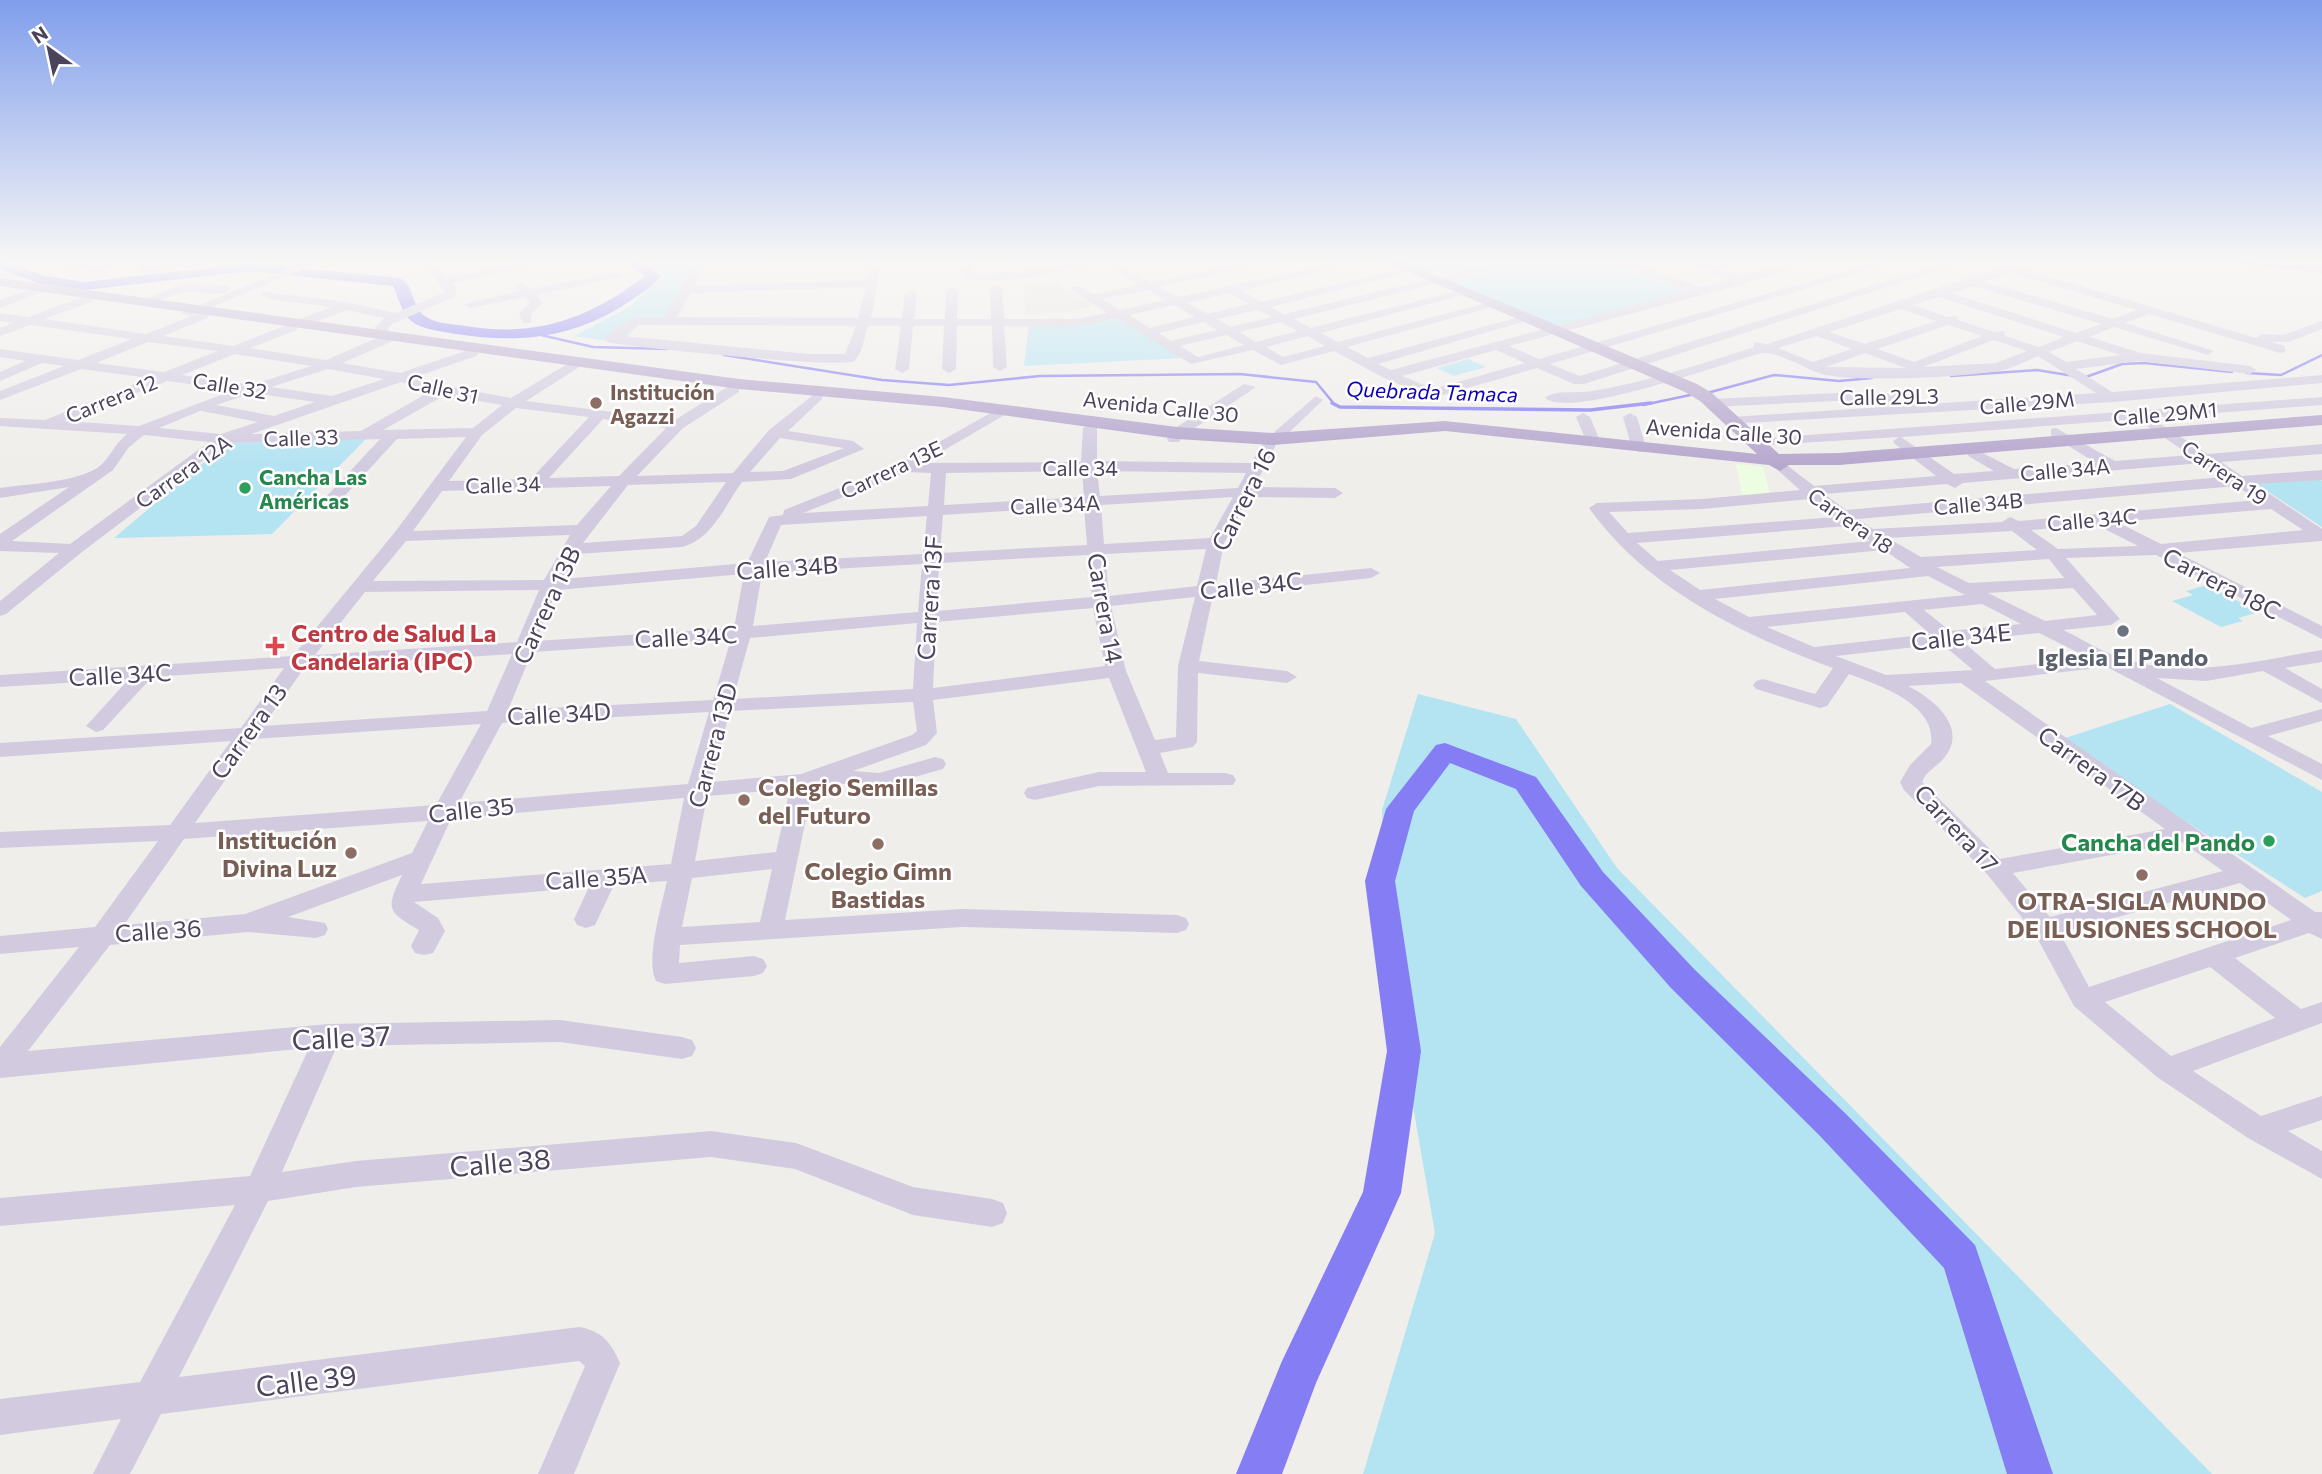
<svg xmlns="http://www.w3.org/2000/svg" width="2322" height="1474" viewBox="0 0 2322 1474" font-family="Commissioner,sans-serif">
  <rect width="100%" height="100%" fill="#efeeeb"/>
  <!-- commercial -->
  <path fill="#edfde1" d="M1736,464L1763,467L1771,497L1742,494Z"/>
  <!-- education -->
  <path fill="#e0dfdd" d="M1058,283L1093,306L1066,312L1025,314L1024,285Z"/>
  <!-- green -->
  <g fill="#b4e3f2">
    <path d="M647,261H698L663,319L640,320L623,343L574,336L629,307L664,276L659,267Z"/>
    <path d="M1400,261L1501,262L1452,273L1444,270L1430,273Z"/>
    <path d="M1530,261H1606L1687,292L1555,326L1448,281Z"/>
    <path d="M1119,318L1183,358L1024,366L1029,326H1079Z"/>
    <path d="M1468,359L1486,367L1454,376L1437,368Z"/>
    <path d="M366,439L272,534L114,538L227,443Z"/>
    <path d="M2319,479L2322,481V527L2255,483Z"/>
    <path d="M2207,585L2259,612L2238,618L2243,621L2221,627L2172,601L2193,595L2186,591Z"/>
    <path d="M1418,694L1516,719L1617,868L2212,1474H1363L1435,1233L1386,950L1382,810Z"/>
    <path d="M2170,704L2322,792V891L2305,898L2059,740Z"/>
  </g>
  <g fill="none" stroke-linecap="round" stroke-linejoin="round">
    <!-- stream-far1 -->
    <g stroke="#857df3" stroke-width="2.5">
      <path d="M541,335L593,347L667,349"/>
      <path d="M724,355L882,380L949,385L1040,376L1240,374L1316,382L1335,405"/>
      <path d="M2247,373L2281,375L2322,355"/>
      <path d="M1951,376L2037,370L2074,376"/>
      <path d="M2086,377L2122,364L2144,363L2232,372"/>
      <path d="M1707,393L1774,375L1839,381L1872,378"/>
      <path d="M1643,405L1695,394"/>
    </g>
    <!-- stream -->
    <path stroke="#857df3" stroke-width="3.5" d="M1332,403L1340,407L1590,410L1651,403"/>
    <!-- river -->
    <g fill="#857df3" fill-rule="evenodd">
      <path d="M0,261L46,276L85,282L250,263L399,278C414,282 411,307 425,316C436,324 453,324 466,326C536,338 590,318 645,276L626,261H642L661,276C652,287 639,295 627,303C574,338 518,344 456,334C442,331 421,330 410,320C401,311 398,297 393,286L250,271L85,290L38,283L0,269Z"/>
      <path d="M1445,743L1536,777L1603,872L1695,970L1846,1114L1975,1245L2053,1474H2007L1944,1268L1820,1136L1671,988L1581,886L1516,789L1450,763L1414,811L1395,881L1421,1051L1401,1193L1316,1383L1282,1474H1236L1282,1361L1363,1192L1387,1051L1365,881L1386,809L1436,745Z"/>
    </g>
    <!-- minor -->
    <g fill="#d2cbe0" fill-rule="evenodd">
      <path d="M56,261L98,266L123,261C107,278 74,274 56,261Z"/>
      <path d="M143,261H153L152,267L224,261L145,274L139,271Z"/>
      <path d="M307,261H323L190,316L180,313Z"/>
      <path d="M407,261C424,261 435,263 447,277L535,261H558L452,283L457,290L454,297L392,324L388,328L391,342L342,363L400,373L471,349L478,353L476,356L415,377L445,386L511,398L579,357L584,358V364L526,401L675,420L729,386H739V392L683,428L637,476L733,473L769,430L817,392L822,393V399L788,431L853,441L864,449L791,479L742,482C725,505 713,539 682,547L577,554L563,579L747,563L769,517L783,515L784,510L900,464L1003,406L1008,407V413L922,463L1081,462L1083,428L1090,424L1097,428V461L1251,463L1265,440L1316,396L1323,400L1276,445L1254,487L1335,488L1343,493L1335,498L1249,497L1224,543L1216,584L1371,568L1380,573L1371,578L1213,595L1199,661L1287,671L1297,677L1287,683L1198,673L1197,742L1193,747L1160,753L1168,773H1225L1233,775L1236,780L1233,785L1099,786L1035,800L1027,798L1024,793L1027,788L1099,772H1146L1109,678L933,700L937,733L926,745L853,771L879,773L935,757L943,759L946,764L943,769L879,787L822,782L813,785L785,920L962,909L1177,915L1186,918L1189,924L1186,930L1177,933L962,927L680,945L679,963L754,956L763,959L767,966L763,973L754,976L665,984L656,981C645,961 662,904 667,881L614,885L595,925L586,928L577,925L574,919L589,887L414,902L438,918L445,931L433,953L424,955L415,953L411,946L419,930C386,911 386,909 402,875L288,917L325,923L328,929L325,935L316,938L248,932L110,945L28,1051L328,1024L560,1020L682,1037L692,1040L696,1048L692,1056L682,1059L560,1042L337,1046L282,1172L356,1161L711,1131L796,1143L913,1187L992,1199L1003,1203L1007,1213L1003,1223L992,1227L913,1215L795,1169L711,1157L356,1187L268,1201L179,1377L579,1327C602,1331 611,1342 620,1363L574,1474H538L585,1366L579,1361L161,1414L130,1474H93L121,1419L0,1435V1399L140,1382L235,1205L0,1226V1198L250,1176L309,1048L0,1078V1047L79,947L0,954V936L95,927L158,841L0,848V832L170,825L231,741L0,757V743L241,728L284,668L152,677L103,730L96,732L86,726L129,679L0,687V675L293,656L395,532L466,437L397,439L338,503L332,505L324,500L326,497L380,439L226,443L82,552L6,614L0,616V601L59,553L0,551V534L69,487L0,498V488C26,484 84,482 102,464C112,454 116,442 127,434L0,426V418L45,420L149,378L81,369L0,400V391L64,366L42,363L0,381V372L25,361L0,357V349L78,360L132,339L30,325L0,336V328L13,323L0,321V313L28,317L87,295L93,299L91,302L44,319L146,334L204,311L208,312V318L163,336L233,346L292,323L298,327L296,330L250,348L326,360L379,337L375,327L384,318L347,310L302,327L298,326V320L331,307L268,299L262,295L264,292L347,302L395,313L445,292L430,271ZM148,342L218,351L164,372L96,363ZM235,354L311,366L252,385L182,375ZM328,369L384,379L332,396L271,387ZM167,381L234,390L139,426L64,421ZM401,382L431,391L361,431L251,434ZM253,393L315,402L274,416L216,405ZM445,395L502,405L473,428L383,430ZM516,408L589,417L531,479L449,481L482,435ZM200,411H202L258,422L221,434L159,428ZM603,419L666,428L619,476L549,478ZM144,435L209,442L70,544L12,541L113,470L129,447ZM780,438L844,448L783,471L750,472ZM1082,471L1084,497L944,505L946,473ZM1097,471L1246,473L1238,488L1100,496ZM907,472L931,473L928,506L803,513ZM726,482L696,526L682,536L583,543L628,485ZM611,486L577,525L413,531L442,491ZM1233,497L1210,538L1104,544L1101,505ZM1084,506L1087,545L940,553L943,515ZM927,516L923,554L765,562L781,525ZM570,535L544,580L373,581L406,541ZM1206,549L1197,586L1109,596L1105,554ZM1088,555L1092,597L937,611L939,563ZM922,564L918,612L753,626L762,573ZM744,574L734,628L536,641L557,590ZM539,590L517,642L315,655L365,592ZM1195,597L1178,666L1176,737L1155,740L1126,671L1111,606ZM1093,608L1105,666L933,688L936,622ZM917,623L913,689L733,699L750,638ZM731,639L713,700L508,710L532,652ZM512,654L487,711L263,726L305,667ZM913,702L917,731L912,735L801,774L711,782L730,711ZM709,712L688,784L459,803L502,723ZM481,724L436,805L195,823L254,739ZM790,789L776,852L695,861L707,796ZM684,798L671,864L421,884L451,819ZM428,821L412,853L245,914L124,925L184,839ZM772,869L760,922L682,927L692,878Z"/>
      <path d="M697,261H708L694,286L867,280L872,261H882L871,318H902L905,294L911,290L917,294L914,319H945L946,291L952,287L958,291L957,319H991L990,287L996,284L1002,287L1004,319H1077L1107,313L1071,290V286H1079L1094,294L1139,285L1100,261H1113L1151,282L1256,261H1278L1160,287L1178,297L1346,261H1367L1241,291L1261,302L1410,267L1416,270L1271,307L1284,314L1506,261H1525L1294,319L1311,328L1464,289L1470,293L1321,333L1338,342L1494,301L1500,305L1347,347L1368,358L1527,315L1533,319L1378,364L1391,370L1687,291L1610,261H1625L1700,287L1728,280L1680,261C1691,261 1703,266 1713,265C1725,264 1735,261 1747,261L1722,270C1754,281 1782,260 1816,261L1747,283L1509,346L1539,359L1881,261H1899L1550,364L1580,376L1952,261H1969L1584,384H1574L1537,368L1432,398L1384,378L1334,351L1281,365L1253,350L1191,364L1116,318L1077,327L1004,326L1007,367L1000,371L993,367L992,326H957L956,369L949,373L942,369L944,326H913L909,369L902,373L895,369L901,326H868C865,334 862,356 854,361C843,369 631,347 606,342V336L632,318L664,317ZM866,287L858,318L677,317L690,293ZM1148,290L1165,300L1120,310L1102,299ZM1229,293L1249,304L1208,314L1187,303ZM1174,305L1195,317L1150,328L1129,315ZM1258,310L1272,317L1230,327L1217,319ZM1204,322L1217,330L1171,341L1159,333ZM1281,322L1298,331L1256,342L1239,332ZM639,325L856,326L845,354H809L623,336ZM1226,335L1244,345L1198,357L1180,346ZM1308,336L1325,346L1283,357L1266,347ZM1496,350L1525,363L1433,389L1402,376Z"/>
      <path d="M968,261H979L972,269L977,274L1056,268L1093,261L1090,266C1068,272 980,288 963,276L960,269Z"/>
      <path d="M2020,261H2032L2024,269L2256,338L2262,334L2283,335L2322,321V329L2289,342H2271L2285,346V352L2280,353L2149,314L2125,323L2214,351L2208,355L2114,327L2089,337L2141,353L2250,366L2257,370L2250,374L2139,361L2076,369L2112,392L2322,375V383L2113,402L1727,424V418L1732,417L2096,393L2038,356C2026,361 2012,369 1998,371C1963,377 1854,383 1822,374C1807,370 1775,350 1762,353C1727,362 1569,420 1545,398C1555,389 1578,394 1592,391C1647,382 1701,364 1754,347V342L1767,344ZM2012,273L2137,310L2113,319L1985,282ZM1974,286L2101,324L2076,333L1951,293ZM1939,297L2064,337L2039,347L2005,336L2004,331L1994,332L1958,320L1957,316L1948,317L1913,305ZM1901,309L1936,321L1865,344L1829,332ZM1948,325L1982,336L1914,362L1877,349ZM1817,336L1852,349L1813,362L1778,348ZM1994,340L2027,351L1996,363L1923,367ZM2077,341L2120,355L2066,362L2049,352ZM1865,353L1906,368L1826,367Z"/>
      <path d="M617,272L623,275L621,277L536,295L543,303L531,314V323H523L519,313L530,303L525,297L470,308L464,304L520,291L516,286L522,283L531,289Z"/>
      <path d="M44,284L50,288L48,290L0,308V300Z"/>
      <path d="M181,284L225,285L231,289L225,293L182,292L144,306L138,302Z"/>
      <path d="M1244,384L1256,387L1183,436L1179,442H1169L1167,439L1172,430Z"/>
      <path d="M1836,393L1896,394L1903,398L1896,402L1836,401L1713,407L1706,403L1713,399Z"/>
      <path d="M2322,397V405L1901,437L1954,474L1994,471L1970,457L1967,454L1975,449L2014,469L2096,463L2051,435V429L2056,428L2115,461L2190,455L2147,426L2145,423L2152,419L2208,454L2322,444V454L2221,462L2242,476L2322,470V480L2255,484L2322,529V541L2178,553L2322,626V639L2156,555L2066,558L2120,619L2111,625L2063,630C2081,638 2098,650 2116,656C2182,681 2255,661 2322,650V662L2285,668L2322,689V703L2263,671L2206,681L2157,678L2251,728L2322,709V721L2268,736L2322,764V780L2107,667L1985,681L2315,912H2322V939L2309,933L2235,958L2301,1009L2322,1002V1023L2193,1071L2261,1116L2322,1096V1120L2288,1131L2322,1151V1179L2248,1138L2157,1077L2074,1006L2035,934L1987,874L1904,790L1900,782L1910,765L1931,744C1937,704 1878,685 1849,674L1827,706L1820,708L1756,689L1753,685L1756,681L1763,679L1815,694L1833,668C1740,634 1645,587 1589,508L1597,503L1702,499L1800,490L1772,465L1780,460L1814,486L1936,476L1895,444L1893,441L1899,437L1751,446V440L1756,439ZM2202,463L2223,477L1846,510L1824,494L1947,484L1955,488L1963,483ZM2236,486L2258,500L2019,521L2010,517L2002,522L1873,529L1858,519ZM1810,499L1835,517L1628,533L1609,512L1702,509ZM2271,509L2303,530L2161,544L2117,522ZM2095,524L2138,546L2058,549L2031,530ZM1847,526L1870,541L1658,561L1637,543ZM2012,531L2037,550L1921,557L1888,538ZM1884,550L1910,568L1700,590L1670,570ZM2049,559L2064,578L1969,583L1937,567ZM1928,576L1965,595L1749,617L1715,599ZM2073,588L2097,615L2045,621L1988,593ZM1982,604L2021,624L1950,631L1924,610ZM1905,612L1930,634L1814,647L1767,627ZM2039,633L2089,658L1995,669L1962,641ZM1942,644L1973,670L1886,675L1836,656ZM1961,683L2165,829L2000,859L1922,782C1926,771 1937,767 1944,758C1969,728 1934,699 1908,686ZM2182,842L2223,871L2050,917L2013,873ZM2240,883L2291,920L2089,987L2060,933ZM2210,967L2275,1018L2171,1056L2105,1002Z"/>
      <path d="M1583,413L1590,417L1601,443L1599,446H1589L1587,443L1576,417Z"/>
      <path d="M1630,413L1637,417L1646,448L1644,451L1639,452L1632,448L1623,417Z"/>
    </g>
    <!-- major -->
    <g fill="#b6a8ce" fill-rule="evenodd">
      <path d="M1384,261H1403L1697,384L1712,393L1779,454L1839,453L2322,415V425L1839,465H1789L1780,471L1769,465L1445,431L1273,445L1177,439L943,407L739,389L0,286V278L739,379L943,397L1177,427L1273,433L1445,421L1757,454L1700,401L1685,392Z"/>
      <path d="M2230,261L2322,265V273L2237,265Z"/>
    </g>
  </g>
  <!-- sky -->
  <linearGradient id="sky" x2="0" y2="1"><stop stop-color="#809eec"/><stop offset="0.56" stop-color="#f8f7f6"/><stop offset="1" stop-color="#f8f7f6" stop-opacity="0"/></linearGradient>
  <rect width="2322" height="467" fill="url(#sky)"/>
  <!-- markers -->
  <g fill="#8d6e63" stroke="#fff" stroke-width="2.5">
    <circle cx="596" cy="403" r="7"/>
    <circle cx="744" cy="800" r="7"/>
    <circle cx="878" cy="844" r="7"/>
    <circle cx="351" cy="853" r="7"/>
    <circle cx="2142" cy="875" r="7"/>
  </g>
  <g fill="#2e9e5b" stroke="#fff" stroke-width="2.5">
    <circle cx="245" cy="488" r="7"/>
    <circle cx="2269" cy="841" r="7"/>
  </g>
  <circle fill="#6b7280" stroke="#fff" stroke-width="2.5" cx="2123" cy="631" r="7"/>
  <path fill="#e0444e" stroke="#fff" stroke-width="2.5" d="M271.5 635.5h7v7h7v7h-7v7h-7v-7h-7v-7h7z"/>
  <g text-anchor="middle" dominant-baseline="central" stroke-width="5" stroke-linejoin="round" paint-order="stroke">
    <!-- far-street labels -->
    <g font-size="21" fill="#4b435b" stroke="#fff">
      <text transform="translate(230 385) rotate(9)">Calle 32</text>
      <text transform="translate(443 388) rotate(13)">Calle 31</text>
      <text transform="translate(1889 396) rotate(-1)">Calle 29L3</text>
      <text transform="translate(111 398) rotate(-22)">Carrera 12</text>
      <text transform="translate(2027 402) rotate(-5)">Calle 29M</text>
      <text transform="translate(1161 406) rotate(6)">Avenida Calle 30</text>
      <text transform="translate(2165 413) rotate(-5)">Calle 29M1</text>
      <text transform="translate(1724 431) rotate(4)">Avenida Calle 30</text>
      <text transform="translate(301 437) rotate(-2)">Calle 33</text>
      <text x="1080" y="467">Calle 34</text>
      <text transform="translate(891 469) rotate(-25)">Carrera 13E</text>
      <text transform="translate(2065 469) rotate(-5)">Calle 34A</text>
      <text transform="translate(183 471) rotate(-35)">Carrera 12A</text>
      <text transform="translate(2225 472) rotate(34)">Carrera 19</text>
      <text transform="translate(503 484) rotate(-2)">Calle 34</text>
      <text transform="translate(1978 503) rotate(-5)">Calle 34B</text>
      <text transform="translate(1055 504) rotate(-3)">Calle 34A</text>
      <text transform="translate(2092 519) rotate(-5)">Calle 34C</text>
      <text transform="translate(1851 520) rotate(35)">Carrera 18</text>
    </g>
    <!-- far-education labels -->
    <g font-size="21" font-weight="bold" fill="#785e54" stroke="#fff" text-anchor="start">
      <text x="610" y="391">Institución<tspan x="610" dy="24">Agazzi</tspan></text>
    </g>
    <!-- far-water labels -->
    <g font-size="21" font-style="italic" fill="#0d00b0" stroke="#fff">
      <text transform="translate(1432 391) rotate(2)">Quebrada Tamaca</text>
    </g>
    <!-- far-leisure labels -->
    <g font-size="21" font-weight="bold" fill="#27864d" stroke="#fff" text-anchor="start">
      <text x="259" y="476">Cancha Las<tspan x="259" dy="24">Américas</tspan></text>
    </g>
    <!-- street labels -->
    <g font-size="24" fill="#4b435b" stroke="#fff">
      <text transform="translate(1243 499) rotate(-63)">Carrera 16</text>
      <text transform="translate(787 567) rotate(-4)">Calle 34B</text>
      <text transform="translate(2222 583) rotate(27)">Carrera 18C</text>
      <text transform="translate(1251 585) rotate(-6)">Calle 34C</text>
      <text transform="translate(929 598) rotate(-86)">Carrera 13F</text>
      <text transform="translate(546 605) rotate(-65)">Carrera 13B</text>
      <text transform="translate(1106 608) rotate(80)">Carrera 14</text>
      <text transform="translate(686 636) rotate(-3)">Calle 34C</text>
      <text transform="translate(1961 636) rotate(-6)">Calle 34E</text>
      <text transform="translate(120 674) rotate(-3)">Calle 34C</text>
      <text transform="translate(559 713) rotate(-3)">Calle 34D</text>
      <text transform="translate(248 731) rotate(-54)">Carrera 13</text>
      <text transform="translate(712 745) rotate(-75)">Carrera 13D</text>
      <text transform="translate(2092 768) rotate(36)">Carrera 17B</text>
      <text transform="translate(471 809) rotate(-6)">Calle 35</text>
      <text transform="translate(1957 828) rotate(47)">Carrera 17</text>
      <text transform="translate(596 877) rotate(-4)">Calle 35A</text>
      <text transform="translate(158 930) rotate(-4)">Calle 36</text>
    </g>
    <!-- health labels -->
    <g font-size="24" font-weight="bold" fill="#be3a42" stroke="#fff" text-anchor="start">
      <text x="291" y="632">Centro de Salud La<tspan x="291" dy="28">Candelaria (IPC)</tspan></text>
    </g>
    <!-- worship labels -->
    <g font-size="24" font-weight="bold" fill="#5b616d" stroke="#fff">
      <text x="2123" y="656">Iglesia El Pando</text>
    </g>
    <!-- education labels -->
    <g font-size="24" font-weight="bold" fill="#785e54" stroke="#fff">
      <text x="758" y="786" text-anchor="start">Colegio Semillas<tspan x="758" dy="28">del Futuro</tspan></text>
      <text x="337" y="839" text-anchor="end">Institución<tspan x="337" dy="28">Divina Luz</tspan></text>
      <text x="878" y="870">Colegio Gimn<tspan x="878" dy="28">Bastidas</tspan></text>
      <text x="2142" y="900">OTRA-SIGLA MUNDO<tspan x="2142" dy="28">DE ILUSIONES SCHOOL</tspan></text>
    </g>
    <!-- leisure labels -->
    <g font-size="24" font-weight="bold" fill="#27864d" stroke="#fff" text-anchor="end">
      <text x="2255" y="841">Cancha del Pando</text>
    </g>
    <!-- near-street labels -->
    <g font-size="28" fill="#4b435b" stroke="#fff">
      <text transform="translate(341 1037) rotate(-3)">Calle 37</text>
      <text transform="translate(500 1162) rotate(-5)">Calle 38</text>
      <text transform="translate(306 1380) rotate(-7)">Calle 39</text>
    </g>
  </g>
  <!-- north arrow -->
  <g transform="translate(49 49) rotate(327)" stroke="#ffffff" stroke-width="5" paint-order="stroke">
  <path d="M0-5L12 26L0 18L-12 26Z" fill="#4b435b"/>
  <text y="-10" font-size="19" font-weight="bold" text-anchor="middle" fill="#4b435b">N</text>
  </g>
</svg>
